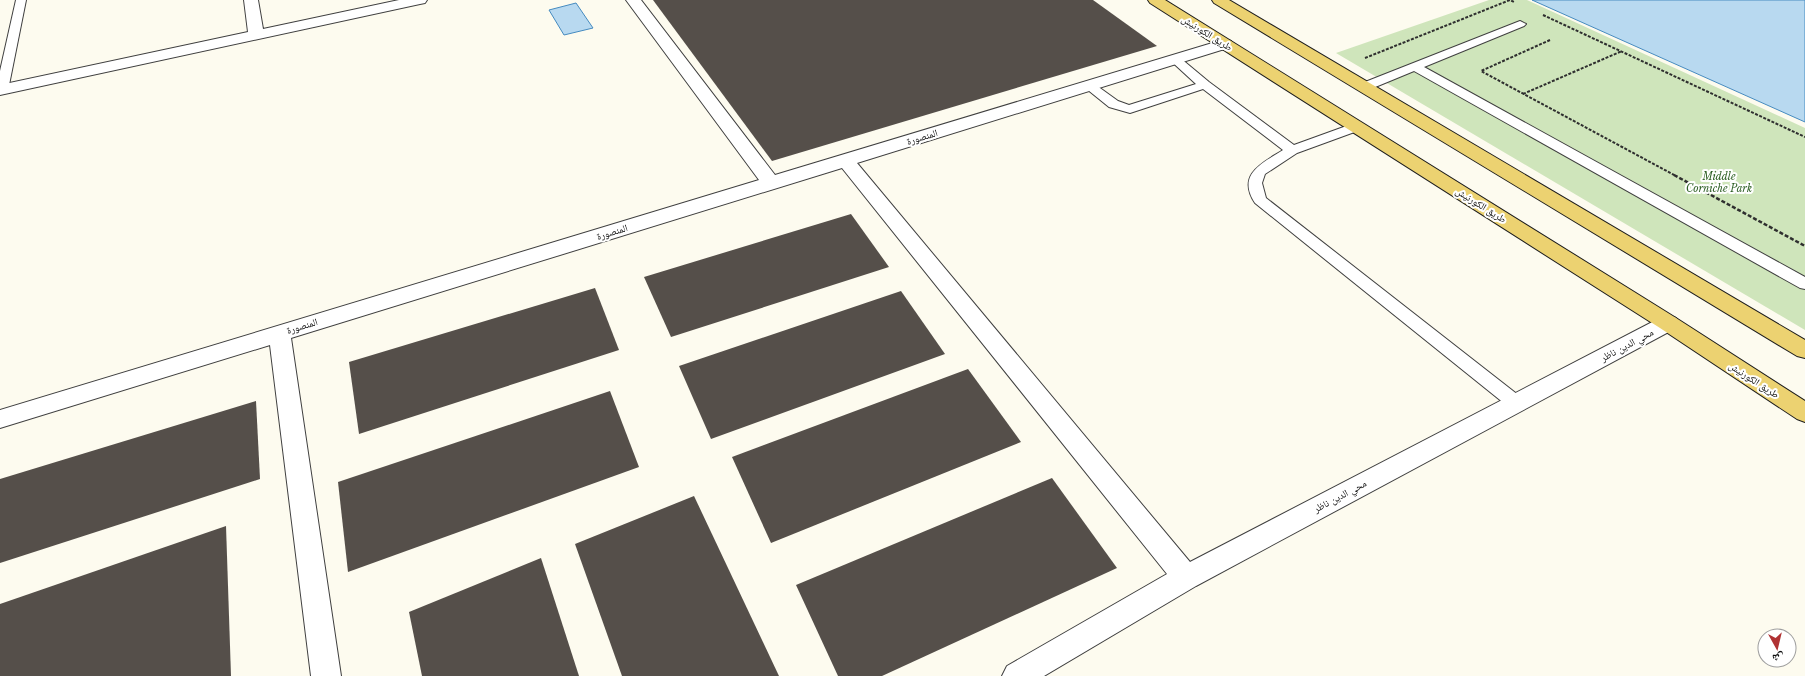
<svg xmlns="http://www.w3.org/2000/svg" width="1805" height="676" viewBox="0 0 1805 676" font-family="'Libre Baskerville','Noto Naskh Arabic',serif">
  <rect width="100%" height="100%" fill="#fdfbef"/>
  <!-- green -->
  <path fill="#cfe5bb" d="M1489,0H1527L1805,128V330L1336,53Z"/>
  <!-- water -->
  <g fill="#b8d9f0" stroke="#468bc0">
    <path d="M1532,0H1805V122Z"/>
    <path d="M576,3L593,28L564,35L549,10Z"/>
  </g>
  <!-- building -->
  <g fill="#554f4a">
    <path d="M653,0H1093L1157,46L772,161Z"/>
    <path d="M851,214L889,267L671,337L644,277Z"/>
    <path d="M595,288L619,350L359,434L349,362Z"/>
    <path d="M901,291L945,354L711,439L679,366Z"/>
    <path d="M968,369L1021,442L771,543L732,457Z"/>
    <path d="M610,391L639,467L348,572L338,482Z"/>
    <path d="M256,401L260,479L0,563V479Z"/>
    <path d="M1052,478L1117,568L882,676H838L796,585Z"/>
    <path d="M694,496L779,676H622L575,544Z"/>
    <path d="M226,526L231,676H0V604Z"/>
    <path d="M541,558L579,676H422L409,612Z"/>
  </g>
  <g fill="none" stroke-linecap="round" stroke-linejoin="round">
    <!-- lane casing -->
    <g stroke="#404040" stroke-width="2">
      <g id="lane">
        <path d="M16,0H26L8,90L6,93H0V71Z"/>
        <path d="M1520,21L1526,24L1524,26L1424,67L1805,277V289L1800,288L1414,71L1368,90H1360L1358,87L1360,84Z"/>
        <path d="M1175,56L1179,57L1209,82L1294,145L1352,124H1360L1362,127L1360,130L1297,153L1265,174L1262,183L1266,198L1522,398L1525,403L1522,408L1516,410L1510,408L1255,203C1236,174 1263,163 1283,150L1203,89L1130,113L1109,107L1083,86L1085,83H1093L1118,101L1129,105L1196,84L1171,61L1169,59L1171,57Z"/>
      </g>
    </g>
    <!-- street casing -->
    <g stroke="#404040" stroke-width="2">
      <g id="street">
        <path d="M244,0H258L263,29L399,0H427L425,3L420,4L0,95V85L248,32Z"/>
        <path d="M626,0H641L775,175L1219,41L1225,39L1231,41L1233,44L1231,47L857,163L1190,562L1660,318L1668,315L1676,318L1679,323L1676,328L1196,586L1044,676H1002L1007,666L1167,574L842,168L291,338L341,676H311L270,345L0,428V410L759,180Z"/>
      </g>
    </g>
    <!-- primary casing -->
    <g stroke="#1e1e1e" stroke-width="2">
      <g id="primary">
        <path d="M1148,0H1165L1676,318L1805,401V422L1797,419L1660,328L1150,3Z"/>
        <path d="M1212,0H1229L1805,340V358L1797,356L1214,3Z"/>
      </g>
    </g>
    <!-- path-far1 -->
    <g stroke="#2f2f2f" stroke-width="2" stroke-dasharray="3 1.5" stroke-linecap="butt">
      <path d="M1543,15L1805,137"/>
      <path d="M1550,40L1481,71L1676,176"/>
      <path d="M1365,58L1510,0L1514,2"/>
      <path d="M1523,94L1622,51"/>
    </g>
    <!-- path -->
    <path stroke="#2f2f2f" stroke-width="2.5" stroke-dasharray="4 2" stroke-linecap="butt" d="M1674,175L1805,246"/>
    <!-- lane -->
    <use href="#lane" fill="#fff" fill-rule="evenodd"/>
    <!-- street -->
    <use href="#street" fill="#fff" fill-rule="evenodd"/>
    <!-- primary -->
    <use href="#primary" fill="#ecd271" fill-rule="evenodd"/>
  </g>
  <g text-anchor="middle" dominant-baseline="central" stroke-width="4" stroke-linejoin="round" paint-order="stroke">
    <!-- street labels -->
    <g font-size="10" fill="#0d0d0d" stroke="#fff">
      <text transform="translate(1207 33) rotate(32)">طريق الكورنيش</text>
      <text transform="translate(922 137) rotate(-17)">المنصورة</text>
      <text transform="translate(1481 205) rotate(32)">طريق الكورنيش</text>
      <text transform="translate(612 232) rotate(-17)">المنصورة</text>
      <text transform="translate(302 326) rotate(-17)">المنصورة</text>
      <text transform="translate(1627 345) rotate(-28)">محي الدين ناظر</text>
      <text transform="translate(1754 380) rotate(33)">طريق الكورنيش</text>
      <text transform="translate(1340 496) rotate(-28)">محي الدين ناظر</text>
    </g>
    <!-- park labels -->
    <g font-size="10" font-style="italic" fill="#2d5f24" stroke="#fff">
      <text x="1719" y="176">Middle<tspan x="1719" dy="12">Corniche Park</tspan></text>
    </g>
  </g>
  <!-- north arrow -->
  <g transform="translate(1777 648) rotate(172)"><circle r="19" fill="#ffffff" stroke="#9e9e9e"/>
  <path d="M0-3L7 15L0 10L-7 15Z" fill="#b03233"/>
  <text y="-6" font-size="11" font-weight="bold" text-anchor="middle" fill="#0d0d0d">ش</text>
  </g>
</svg>
